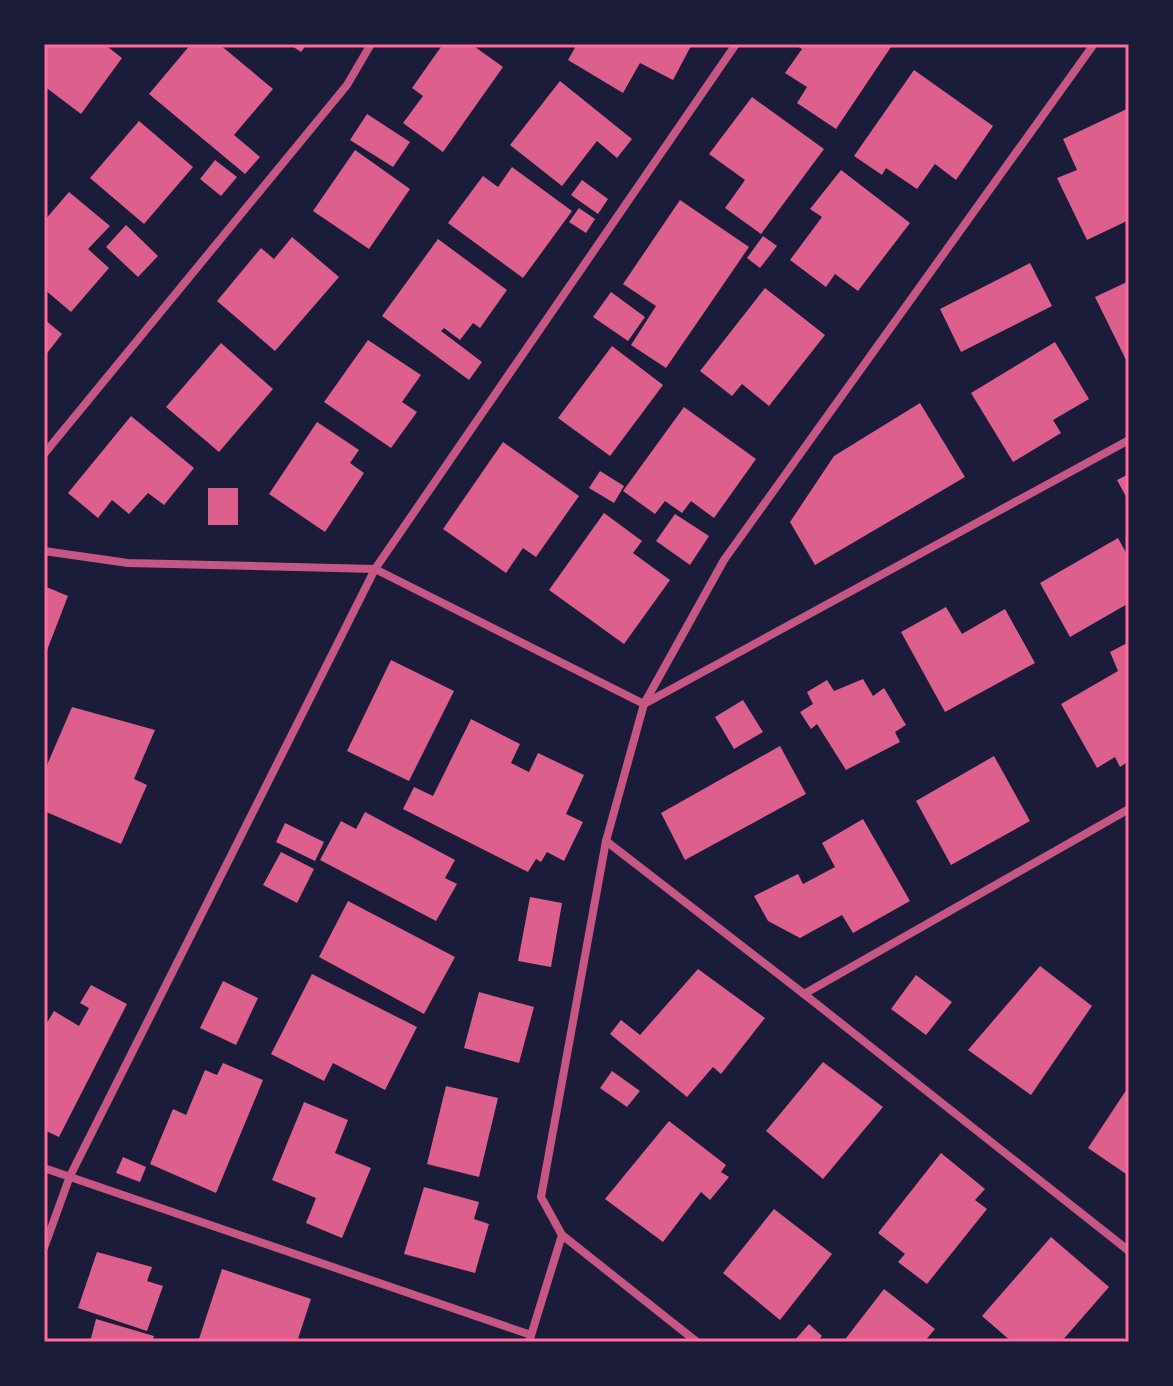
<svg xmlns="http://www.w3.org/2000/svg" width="1173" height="1386" viewBox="0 0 1173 1386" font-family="'Work Sans',sans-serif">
  <rect width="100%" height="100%" fill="#1b1b3a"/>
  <!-- building -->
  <g fill="#dd5f8e">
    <path d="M44,44H104L122,58L81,114L44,86Z"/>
    <path d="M191,44H219L273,89L234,135L260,157L245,174L149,94Z"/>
    <path d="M289,44H307L301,52Z"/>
    <path d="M443,44H471L503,67L443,152L403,123L423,96L412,88Z"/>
    <path d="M577,44H692L673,80L640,63L623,93L568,60Z"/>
    <path d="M794,44H893L836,129L797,103L807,87L785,73L802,49Z"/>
    <path d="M914,70L993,126L956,180L935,164L917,189L886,168L882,175L854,156Z"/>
    <path d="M560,81L632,139L617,158L597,141L562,186L510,145Z"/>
    <path d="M752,97L824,149L761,234L725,208L745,180L709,154Z"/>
    <path d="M1129,108V220L1087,240L1057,178L1077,170L1063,139Z"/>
    <path d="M367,114L410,142L393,167L350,140Z"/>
    <path d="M139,121L193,167L144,224L90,178Z"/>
    <path d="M355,150L410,189L369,249L313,211Z"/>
    <path d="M215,160L237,177L221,196L200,179Z"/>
    <path d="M512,167L572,211L523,278L448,223L483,176L498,187Z"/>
    <path d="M841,170L910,223L858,291L835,274L826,287L790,260L822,217L810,209Z"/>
    <path d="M582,180L608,199L598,214L571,195Z"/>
    <path d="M69,192L110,226L88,249L109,268L71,312L44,289V221Z"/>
    <path d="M680,200L749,247L666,368L631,345L656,306L623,284Z"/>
    <path d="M579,208L595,219L586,233L569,222Z"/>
    <path d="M126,225L158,256L138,277L106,247Z"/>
    <path d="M763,236L777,246L760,268L747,258Z"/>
    <path d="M292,237L339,277L275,351L217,301L261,248L274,259Z"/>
    <path d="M438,239L507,290L480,328L473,323L460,340L444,328L441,331L482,362L469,380L382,316Z"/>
    <path d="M1030,263L1052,306L961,352L940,309Z"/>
    <path d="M1129,281V366L1095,297Z"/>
    <path d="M765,288L825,335L769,406L742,384L732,396L700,371Z"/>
    <path d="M611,292L645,317L628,341L593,317Z"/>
    <path d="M44,319L62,334L44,357Z"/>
    <path d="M368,340L421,375L402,402L417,412L391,448L324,402Z"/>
    <path d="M1055,342L1089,399L1053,420L1061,433L1013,462L971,393Z"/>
    <path d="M221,343L273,389L219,452L166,407Z"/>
    <path d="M612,346L663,385L610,456L558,418Z"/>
    <path d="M920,403L965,477L815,565L790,522L834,456Z"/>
    <path d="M684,407L756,459L714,518L691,501L682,513L665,501L655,514L623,491Z"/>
    <path d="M131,416L194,468L164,505L148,493L129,514L112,500L98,518L68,493Z"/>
    <path d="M317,422L359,450L350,463L364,473L325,532L269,494Z"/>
    <path d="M503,442L579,496L536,557L523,548L506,573L443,529Z"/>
    <path d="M600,471L624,486L614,503L589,488Z"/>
    <path d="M1129,474V502L1117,480Z"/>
    <rect x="208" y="488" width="30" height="37"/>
    <path d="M604,513L642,541L633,553L670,580L624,644L549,590Z"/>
    <path d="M675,514L709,536L690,565L656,541Z"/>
    <path d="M1118,538L1129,558V603L1070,637L1040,583Z"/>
    <path d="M44,586L68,596L44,658Z"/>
    <path d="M946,607L962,634L1005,609L1035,663L945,712L901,632Z"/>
    <path d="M1129,642V761L1120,767L1115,757L1097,768L1061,704L1118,671L1110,652Z"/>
    <path d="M391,660L454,691L409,781L347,751Z"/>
    <path d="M863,679L873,696L884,688L906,725L895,732L900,742L846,770L817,724L811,729L800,712L813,704L807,692L827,680L834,691Z"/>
    <path d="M743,700L763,732L734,749L715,717Z"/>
    <path d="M72,707L155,730L134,779L147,785L121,844L44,811V772Z"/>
    <path d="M471,719L520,744L511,763L529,772L538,753L584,775L566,814L583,822L564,861L547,852L541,862L536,859L528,872L403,809L414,787L433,796Z"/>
    <path d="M780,746L806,794L685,860L661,813Z"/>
    <path d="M994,756L1030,821L951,865L916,801Z"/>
    <path d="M365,812L455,860L445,878L457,884L436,921L320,860L341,821L356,829Z"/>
    <path d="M863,819L910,901L853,933L842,915L800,938L768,921L754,896L798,874L803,884L835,867L822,843Z"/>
    <path d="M285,823L324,842L315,861L276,842Z"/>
    <path d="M281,852L314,869L297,903L263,885Z"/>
    <path d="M530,897L562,903L551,967L518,961Z"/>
    <path d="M348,901L455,957L424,1014L319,957Z"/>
    <path d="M1040,966L1092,1006L1031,1095L968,1050Z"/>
    <path d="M698,969L765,1018L721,1074L713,1067L687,1097L610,1034L621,1020L640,1035Z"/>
    <path d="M312,974L417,1027L385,1090L333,1063L324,1081L271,1054Z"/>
    <path d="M916,975L952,1002L926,1035L891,1009Z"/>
    <path d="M223,981L258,998L236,1045L200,1028Z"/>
    <path d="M91,985L127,1004L59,1137L44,1130V1028L54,1011L79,1026L89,1008L80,1003Z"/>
    <path d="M479,992L534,1007L519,1063L464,1048Z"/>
    <path d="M823,1062L883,1107L823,1179L766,1131Z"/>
    <path d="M223,1063L263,1080L216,1193L150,1164L173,1109L186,1115L205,1070L217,1075Z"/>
    <path d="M612,1071L640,1091L627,1107L600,1088Z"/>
    <path d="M446,1086L498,1098L479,1177L427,1164Z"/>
    <path d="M1129,1086V1176L1088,1148Z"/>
    <path d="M304,1102L348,1120L335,1153L371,1168L342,1238L306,1223L316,1198L272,1180Z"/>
    <path d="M669,1121L726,1165L721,1172L729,1177L710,1200L701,1192L663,1242L605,1199Z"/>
    <path d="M941,1153L985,1189L975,1200L987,1209L927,1284L898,1262L905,1254L878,1233Z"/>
    <path d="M123,1157L146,1167L140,1182L116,1173Z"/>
    <path d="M424,1187L479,1202L474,1219L489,1224L475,1273L404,1254Z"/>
    <path d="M774,1209L832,1254L780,1320L723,1273Z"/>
    <path d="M1051,1237L1109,1287L1061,1342H1012L982,1316Z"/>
    <path d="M97,1252L152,1267L147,1281L163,1286L147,1331L78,1308Z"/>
    <path d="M222,1269L311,1299L297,1342H198Z"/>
    <path d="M884,1289L935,1329L924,1342H843Z"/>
    <path d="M96,1319L154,1336L152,1342H90Z"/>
    <path d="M809,1324L822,1336L817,1342H793Z"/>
  </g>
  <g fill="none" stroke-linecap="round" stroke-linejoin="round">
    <!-- minor -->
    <g stroke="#c65784" stroke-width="8">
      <path d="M44,454L347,85L371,44"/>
      <path d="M44,551L128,563L375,569L644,704"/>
      <path d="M644,704L1129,440"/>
      <path d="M606,841L804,994L1129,1251"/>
      <path d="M804,994L1129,809"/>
      <path d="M44,1168L531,1335"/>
      <path d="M44,1248L70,1176L375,569L736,44"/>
      <path d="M529,1342L562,1235"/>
      <path d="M697,1342L562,1235L541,1197L606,841L644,704L724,560L1094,44"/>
    </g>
  </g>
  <!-- border -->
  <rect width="1173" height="1386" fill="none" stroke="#1b1b3a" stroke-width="92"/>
  <rect x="46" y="46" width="1081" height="1294" fill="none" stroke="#ff6b9d" stroke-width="3"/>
</svg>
